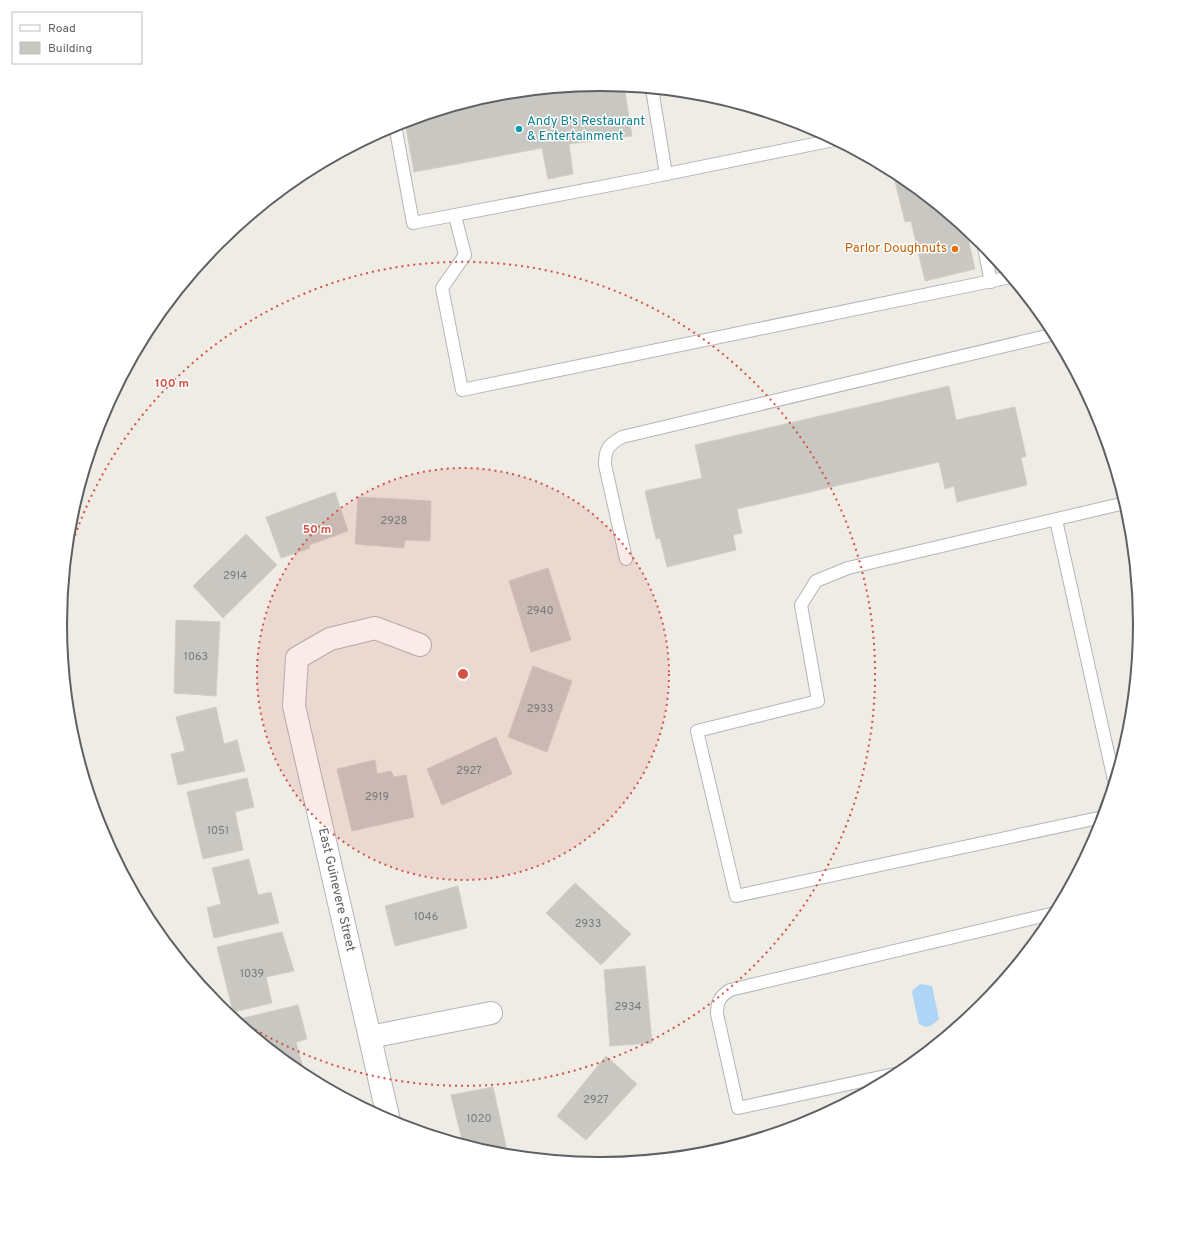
<svg xmlns="http://www.w3.org/2000/svg" width="1200" height="1248" viewBox="0 0 1200 1248" font-family="Overpass,sans-serif">
  <rect width="100%" height="100%" fill="#eeece5"/>
  <!-- water -->
  <path fill="#aed5f5" d="M920,984L932,986L939,1019C932,1025 929,1030 919,1024L912,993L913,990Z"/>
  <!-- building -->
  <g fill="#c9c7c2" stroke="#d2cec4">
    <path d="M600,84L624,86L632,136L569,144L573,174L548,179L542,148L414,172L405,122L495,94Z"/>
    <path d="M901,176L966,229L975,269L925,281L911,221L905,222L894,177Z"/>
    <path d="M949,386L956,420L1015,407L1026,456L1021,458L1027,485L957,502L954,486L945,489L939,462L737,509L742,533L733,535L736,550L667,567L660,538L656,539L645,491L702,478L695,445Z"/>
    <path d="M335,492L348,531L309,545L310,548L281,558L266,517Z"/>
    <path d="M358,497L431,501L430,541L405,540L404,548L355,544Z"/>
    <path d="M246,534L277,565L223,618L193,586Z"/>
    <path d="M548,568L571,640L531,652L509,581Z"/>
    <path d="M176,620L220,622L216,696L174,693Z"/>
    <path d="M533,666L572,681L547,752L508,737Z"/>
    <path d="M216,707L224,744L237,740L245,771L178,785L171,754L185,751L176,717Z"/>
    <path d="M496,737L512,774L442,805L427,769Z"/>
    <path d="M375,760L377,774L391,771L394,777L406,775L414,817L352,831L337,769Z"/>
    <path d="M247,778L254,807L235,812L243,850L203,859L187,792Z"/>
    <path d="M249,859L258,895L271,892L279,923L214,938L207,908L221,904L212,868Z"/>
    <path d="M575,883L631,934L601,965L546,913Z"/>
    <path d="M458,886L467,928L395,946L385,906Z"/>
    <path d="M282,932L294,971L266,977L272,1003L233,1012L217,947Z"/>
    <path d="M645,966L652,1043L610,1046L604,970Z"/>
    <path d="M298,1005L307,1039L296,1042L305,1076L240,1023L239,1019Z"/>
    <path d="M606,1056L637,1084L586,1140L557,1116Z"/>
    <path d="M493,1087L508,1155L494,1154L463,1144L451,1095Z"/>
  </g>
  <g fill="none" stroke-linecap="round" stroke-linejoin="round">
    <!-- lane casing -->
    <g stroke="#b2b5b9" stroke-width="14">
      <g id="lane">
        <path d="M652,89L666,174"/>
        <path d="M395,125L413,223L642,179L834,140"/>
        <path d="M455,216L465,255L442,288L462,390L1011,277"/>
        <path d="M983,243L991,282"/>
        <path d="M1056,520L1114,780"/>
        <path d="M626,559L605,465C605,449 608,445 622,437L1055,334"/>
        <path d="M1103,817L736,896L697,731L818,701L801,605L816,581L848,568L1125,503"/>
        <path d="M899,1073L738,1108L717,1014C717,1002 719,997 730,990L1055,913"/>
      </g>
    </g>
    <!-- street casing -->
    <g stroke="#b2b5b9" stroke-width="24">
      <g id="street">
        <path d="M370,1037L491,1013"/>
        <path d="M389,1121L294,706L297,658L330,639L375,628L420,645"/>
      </g>
    </g>
    <!-- lane -->
    <use href="#lane" stroke="#fff" stroke-width="12"/>
    <!-- street -->
    <use href="#street" stroke="#fff" stroke-width="22"/>
  </g>
  <!-- distance rings -->
  <circle cx="463" cy="674" r="206" fill="#d55244" fill-opacity=".12"/>
  <g fill="none" stroke="#d55244" stroke-width="2" stroke-dasharray="2 4">
    <circle cx="463" cy="674" r="206"/>
    <path d="M66 564A412 412 0 1 1 218 1005"/>
  </g>
  <!-- markers -->
  <circle fill="#0f9aa8" stroke="#fff" stroke-width="1.5" cx="519" cy="129" r="4"/>
  <circle fill="#e8710a" stroke="#fff" stroke-width="1.5" cx="955" cy="249" r="4"/>
  <g text-anchor="middle" dominant-baseline="central" stroke-width="3" stroke-linejoin="round" paint-order="stroke">
    <!-- number labels -->
    <g font-size="11" fill="#787a7c">
      <text x="394" y="521">2928</text>
      <text x="235" y="576">2914</text>
      <text x="540" y="611">2940</text>
      <text x="196" y="657">1063</text>
      <text x="540" y="709">2933</text>
      <text x="469" y="771">2927</text>
      <text x="377" y="797">2919</text>
      <text x="218" y="831">1051</text>
      <text x="426" y="917">1046</text>
      <text x="588" y="924">2933</text>
      <text x="252" y="974">1039</text>
      <text x="628" y="1007">2934</text>
      <text x="596" y="1100">2927</text>
      <text x="479" y="1119">1020</text>
    </g>
    <!-- culture labels -->
    <g font-size="13" fill="#0d838f" stroke="#fff" text-anchor="start">
      <text x="527" y="122">Andy B's Restaurant<tspan x="527" dy="15">&amp; Entertainment</tspan></text>
    </g>
    <!-- food labels -->
    <g font-size="13" fill="#c56008" stroke="#fff" text-anchor="end">
      <text x="947" y="249">Parlor Doughnuts</text>
    </g>
    <!-- street labels -->
    <g font-size="13" fill="#5d6064" stroke="#fff">
      <text transform="translate(336 890) rotate(77)">East Guinevere Street</text>
    </g>
  </g>
  <!-- crop -->
  <path d="M0 0H1200V1248H0ZM67 624a533 533 0 1 1 1066 0a533 533 0 1 1-1066 0Z" fill="#fff" fill-rule="evenodd"/>
  <path fill="none" stroke="#5d6064" stroke-width="2" d="M67 624a533 533 0 1 1 1066 0a533 533 0 1 1-1066 0Z"/>
  <circle cx="463" cy="674" r="6" fill="#d55244" stroke="#fff" stroke-width="2"/>
  <g font-size="12" text-anchor="middle" font-weight="bold" fill="#d55244" stroke="#fff" stroke-width="3" stroke-linejoin="round" paint-order="stroke">
    <text x="172" y="387">100 m</text>
    <text x="317" y="533">50 m</text>
  </g>
  <!-- legend -->
  <rect x="12" y="12" width="130" height="52" fill="#ffffff" stroke="#bebfc1"/>
  <rect x="20" y="25" width="20" height="6" fill="#ffffff" stroke="#bebfc1"/>
  <text x="48" y="32" font-size="12" fill="#5d6064">Road</text>
  <rect x="20" y="42" width="20" height="12" fill="#c9c7c2" stroke="#bebfc1"/>
  <text x="48" y="52" font-size="12" fill="#5d6064">Building</text>
</svg>
